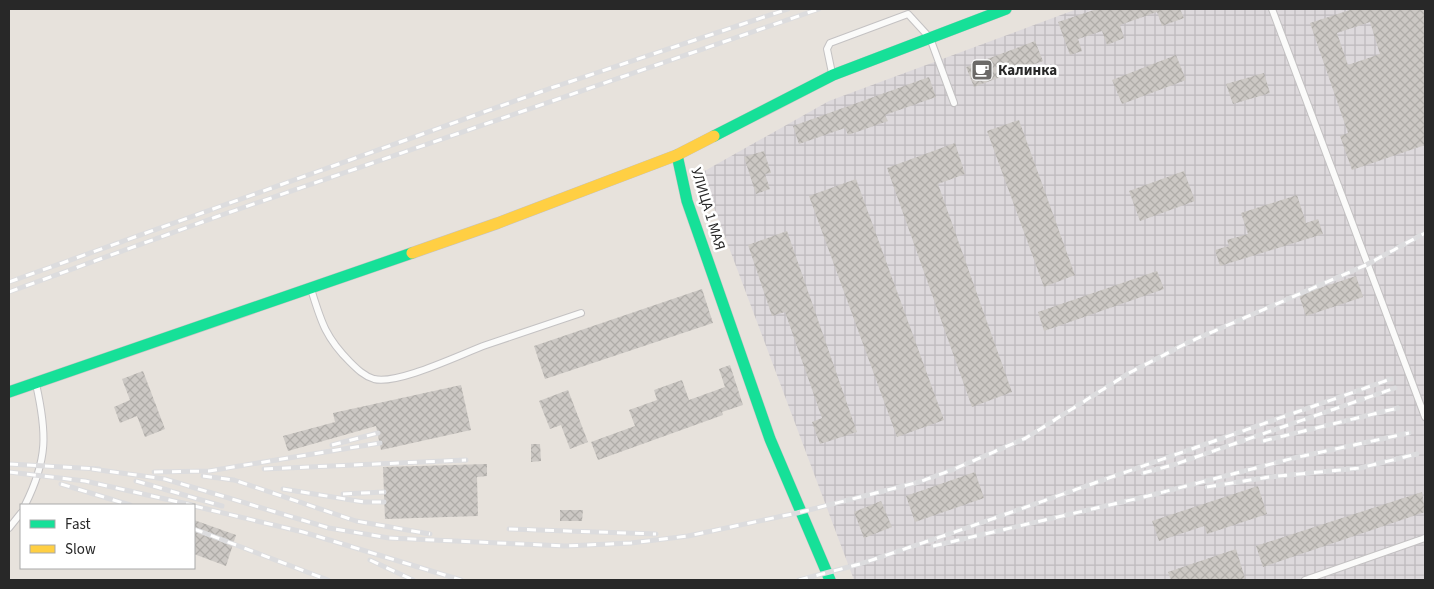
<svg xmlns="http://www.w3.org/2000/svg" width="1434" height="589" viewBox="0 0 1434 589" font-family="'Source Sans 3',sans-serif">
  <defs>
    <pattern id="industrial-grid" width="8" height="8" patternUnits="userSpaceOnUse" patternTransform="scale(1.25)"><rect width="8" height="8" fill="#ddd9dc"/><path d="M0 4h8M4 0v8" fill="none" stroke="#bebabd"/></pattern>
    <pattern id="building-cross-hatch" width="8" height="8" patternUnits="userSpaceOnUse" patternTransform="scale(1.25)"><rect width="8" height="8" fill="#ccc8c4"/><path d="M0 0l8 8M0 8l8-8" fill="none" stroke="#afaca8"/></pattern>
  </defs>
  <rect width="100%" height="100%" fill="#e7e2dc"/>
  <!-- industrial -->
  <path fill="url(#industrial-grid)" d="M1077,9H1425V580H854L701,173L829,101Z"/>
  <!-- building -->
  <g fill="url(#building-cross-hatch)" fill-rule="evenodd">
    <path d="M1097,9H1180L1184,18L1162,26L1157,12L1120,25L1124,38L1107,45L1102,31L1078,39L1082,51L1070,55L1058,22Z"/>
    <path d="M1353,9H1425V145L1352,170L1340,136L1348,133L1310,23ZM1370,22L1380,54L1348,65L1337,33Z"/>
    <path d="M1035,41L1043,61L974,87L966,67Z"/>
    <path d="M1176,55L1186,80L1122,104L1112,80Z"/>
    <path d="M1264,73L1270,93L1233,104L1226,84Z"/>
    <path d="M929,77L936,97L885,115L888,121L848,135L845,128L799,144L793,126Z"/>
    <path d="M1019,120L1075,275L1044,287L987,131Z"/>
    <path d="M955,143L965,174L938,184L1012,392L972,407L887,168Z"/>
    <path d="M764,151L771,173L765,174L770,189L756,194L744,157Z"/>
    <path d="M1184,171L1195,201L1140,221L1129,191Z"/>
    <path d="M856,179L944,420L897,437L809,196Z"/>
    <path d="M1297,195L1306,223L1318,219L1323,234L1220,266L1215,250L1229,246L1227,240L1248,234L1241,213Z"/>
    <path d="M787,231L857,432L820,444L812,422L822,418L785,312L772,316L748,245Z"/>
    <path d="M1157,271L1164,289L1044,331L1038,312Z"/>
    <path d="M1356,276L1363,297L1306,316L1299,295Z"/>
    <path d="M702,289L713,323L545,379L534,346Z"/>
    <path d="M730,365L743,405L722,412L723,415L598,460L591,442L635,426L629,410L657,400L654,390L682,380L689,400L725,387L719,369Z"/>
    <path d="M143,371L165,429L145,437L137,416L120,423L114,407L130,400L122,379Z"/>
    <path d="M461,385L471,430L381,450L376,426L288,451L283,436L335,422L333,413Z"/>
    <path d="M568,390L588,442L570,449L561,425L550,429L539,401Z"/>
    <path d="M531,444H540L541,461L531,462Z"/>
    <path d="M487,464V476L477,477L478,516L385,519L383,467Z"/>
    <path d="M975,472L984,498L915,522L906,496Z"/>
    <path d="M1258,486L1267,514L1207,534L1204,526L1159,541L1152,521Z"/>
    <path d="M1422,492L1425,512L1263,567L1256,546Z"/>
    <path d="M881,501L892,527L864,538L854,512Z"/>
    <path d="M560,510H583L582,521H560Z"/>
    <path d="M194,520L236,535L226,566L194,554Z"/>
    <path d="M1236,549L1245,578L1240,580H1171L1168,572Z"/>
  </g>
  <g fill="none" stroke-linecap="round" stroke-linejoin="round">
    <!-- lane casing -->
    <g stroke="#c4c2c3" stroke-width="8">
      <g id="lane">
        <path d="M1272,9L1425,417"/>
        <path d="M832,73L827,49L830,43L908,14L930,38L954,103"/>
        <path d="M311,289C321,321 325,337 350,362C357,369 364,376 374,379C398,385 461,354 486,345C518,334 549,324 581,313"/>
        <path d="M25,505C48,459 47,433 36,384"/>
        <path d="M9,528L21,513"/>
        <path d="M1305,580L1425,538"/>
      </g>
    </g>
    <!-- fast casing -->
    <g stroke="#c4c2c3" stroke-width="12">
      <g id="fast">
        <path d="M714,136L833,75L1006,9"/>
        <path d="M677,155L687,201L770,439L830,580"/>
        <path d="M9,392L412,253"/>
      </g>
    </g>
    <!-- slow casing -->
    <g stroke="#c4c2c3" stroke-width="12">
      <path id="slow" d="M412,253L498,223L677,155L714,136"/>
    </g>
    <!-- lane -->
    <use href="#lane" stroke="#fbfbfa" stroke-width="6"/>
    <!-- fast -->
    <use href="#fast" stroke="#16e098" stroke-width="11"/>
    <!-- slow -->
    <use href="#slow" stroke="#ffcf43" stroke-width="11"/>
    <!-- rail casing -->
    <g stroke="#dcdcde" stroke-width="5">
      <g id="rail">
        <path d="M9,282L554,87L788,9"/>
        <path d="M9,292L216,217L819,9"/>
        <path d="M1263,441L1398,408"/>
        <path d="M332,445L378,433"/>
        <path d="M9,464L99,469"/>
        <path d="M92,469L165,479L329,528L389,538L566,546L631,543L688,536L797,513L919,482L952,470L1026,438L1129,373L1189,342L1366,265L1425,233"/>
        <path d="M264,469L466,460"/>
        <path d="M9,472L85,481L192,505"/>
        <path d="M154,472L209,471L380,443"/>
        <path d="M1143,473L1173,465L1395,388"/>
        <path d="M203,476L234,480L356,521L430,534"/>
        <path d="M136,481L222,506"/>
        <path d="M61,484L130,505"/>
        <path d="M1207,487L1269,477L1360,468L1417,454"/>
        <path d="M283,489L364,502H384"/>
        <path d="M343,494L384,492"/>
        <path d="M194,506L303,532L461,580"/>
        <path d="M194,529L328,580"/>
        <path d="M509,529L656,534"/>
        <path d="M933,546L1148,496L1294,458L1409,433"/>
        <path d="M370,560L413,580"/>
        <path d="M799,580L860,564L952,533L1391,379"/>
      </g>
    </g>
    <!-- rail -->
    <use href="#rail" stroke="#fff" stroke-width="3" stroke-dasharray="9" stroke-linecap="butt"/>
  </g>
  <!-- icons -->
  <defs>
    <g id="cafe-square" transform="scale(1.125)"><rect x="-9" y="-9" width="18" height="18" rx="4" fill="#6b6967" stroke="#fff"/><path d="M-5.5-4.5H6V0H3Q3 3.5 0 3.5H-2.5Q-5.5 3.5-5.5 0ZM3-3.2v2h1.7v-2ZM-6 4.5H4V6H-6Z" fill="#fff"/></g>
  </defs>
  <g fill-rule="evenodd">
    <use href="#cafe-square" x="982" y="70"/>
  </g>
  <g text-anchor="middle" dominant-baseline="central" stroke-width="5" stroke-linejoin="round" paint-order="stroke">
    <!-- poi labels -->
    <g font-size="15" font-weight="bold" fill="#282828" stroke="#fff" text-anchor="start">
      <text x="998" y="70">Калинка</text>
    </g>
    <!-- street labels -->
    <g font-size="15" fill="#282828" stroke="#fff">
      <text transform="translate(708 209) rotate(73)">УЛИЦА 1 МАЯ</text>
    </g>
  </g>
  <!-- border -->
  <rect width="1434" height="589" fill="none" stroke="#282828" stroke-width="20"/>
  <!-- legend -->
  <rect x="20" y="504" width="175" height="65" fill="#ffffff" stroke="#a9a9a9"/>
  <rect x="30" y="520" width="25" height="8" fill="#16e098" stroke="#a9a9a9"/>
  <text x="65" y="529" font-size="15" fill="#282828">Fast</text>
  <rect x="30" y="545" width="25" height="8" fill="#ffcf43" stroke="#a9a9a9"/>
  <text x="65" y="554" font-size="15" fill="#282828">Slow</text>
</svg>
